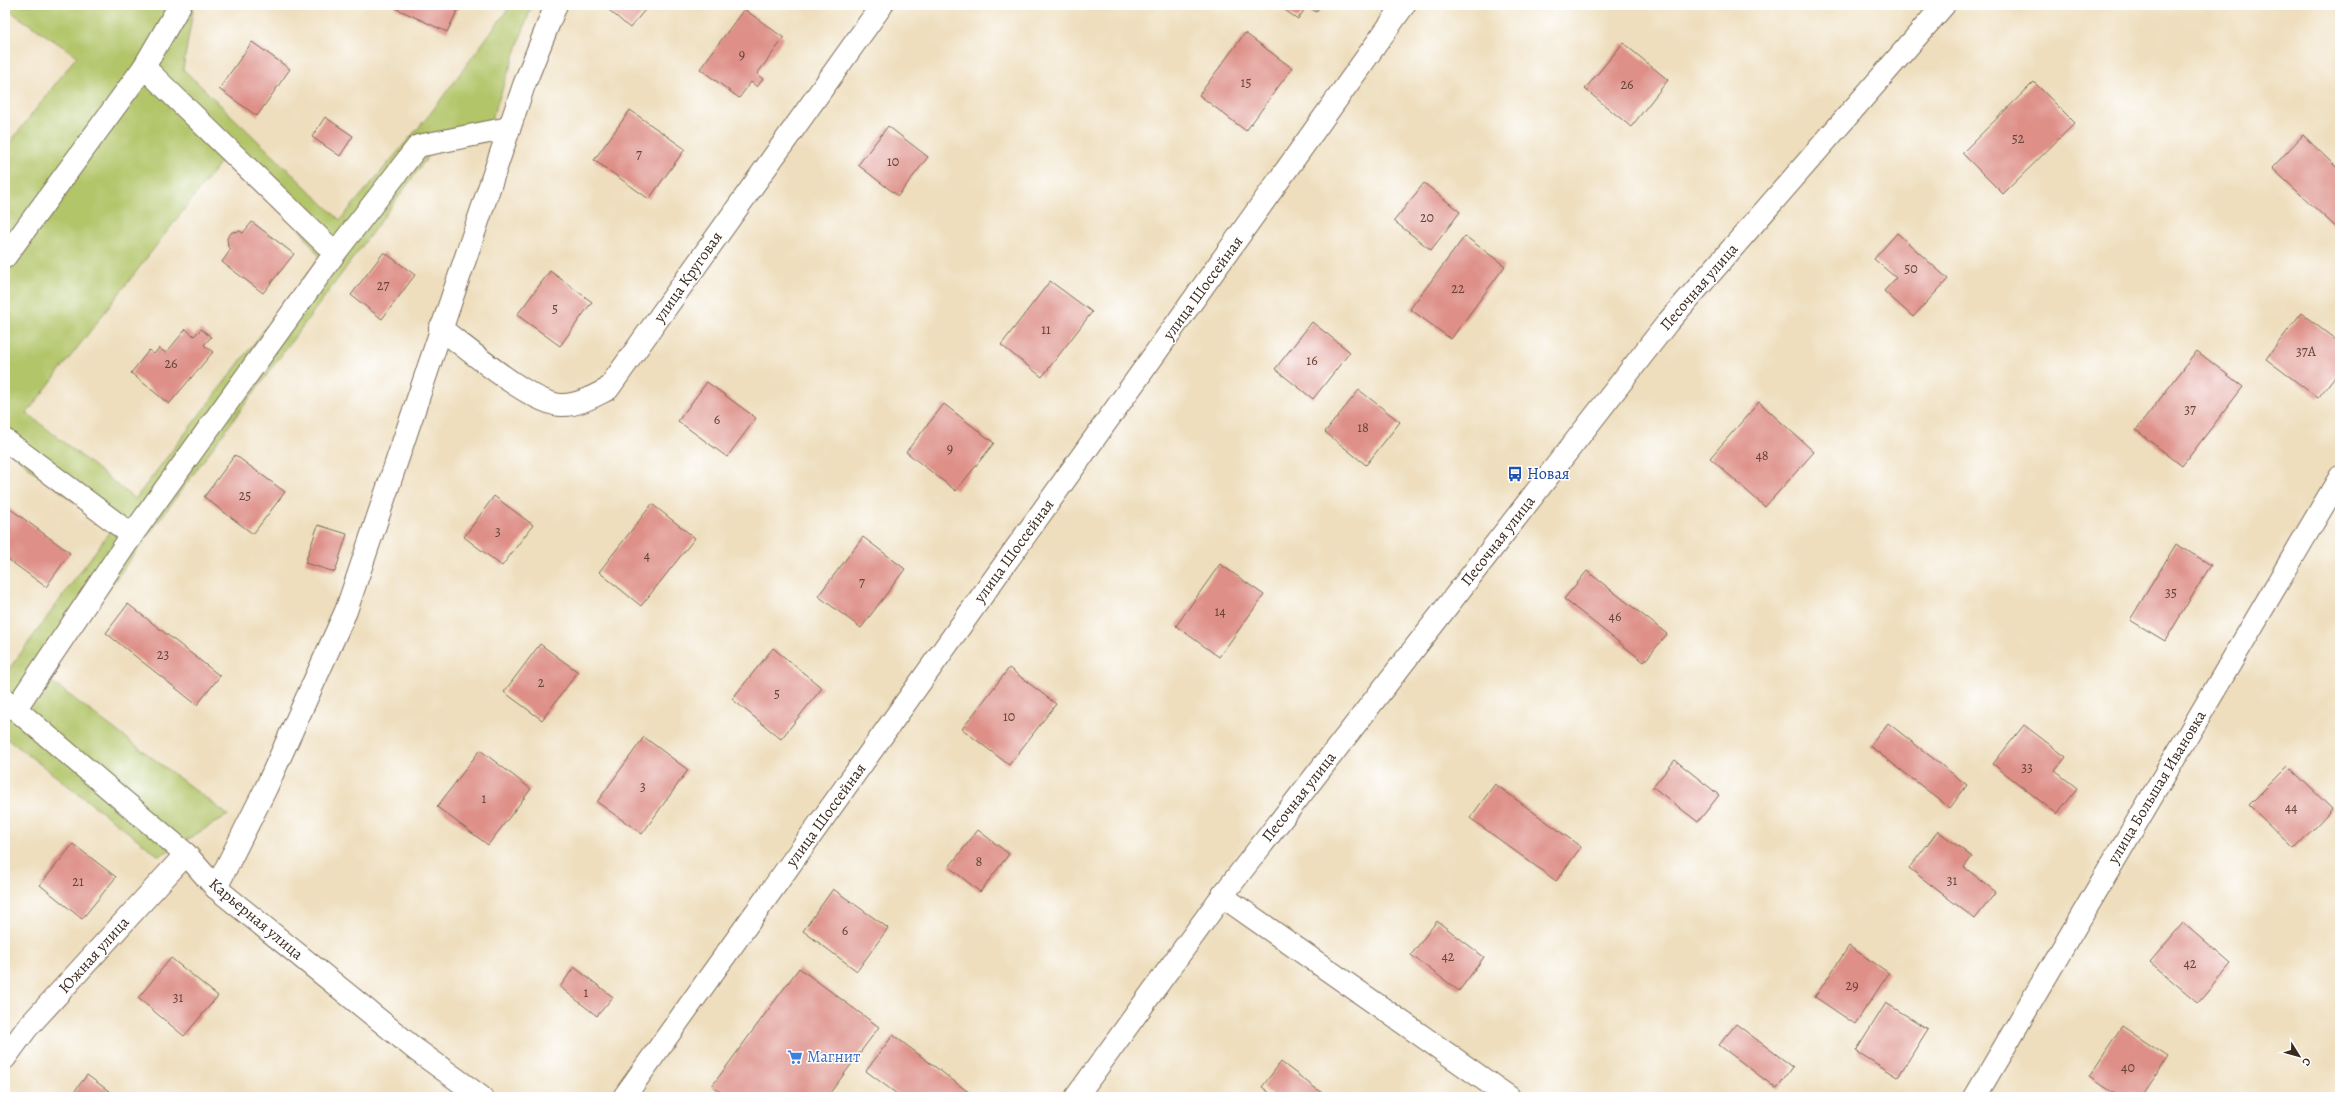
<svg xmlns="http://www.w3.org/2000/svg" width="2345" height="1102" viewBox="0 0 2345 1102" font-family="Alegreya,serif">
  <rect width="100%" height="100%" fill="#fff"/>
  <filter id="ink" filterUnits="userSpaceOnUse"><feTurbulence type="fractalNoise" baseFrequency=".025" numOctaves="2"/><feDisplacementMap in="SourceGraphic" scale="8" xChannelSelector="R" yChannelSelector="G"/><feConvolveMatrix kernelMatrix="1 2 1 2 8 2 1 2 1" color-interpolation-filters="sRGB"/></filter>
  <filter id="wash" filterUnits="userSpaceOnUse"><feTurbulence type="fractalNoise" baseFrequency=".012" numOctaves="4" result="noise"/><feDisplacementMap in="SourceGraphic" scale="16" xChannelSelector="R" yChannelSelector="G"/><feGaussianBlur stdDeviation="0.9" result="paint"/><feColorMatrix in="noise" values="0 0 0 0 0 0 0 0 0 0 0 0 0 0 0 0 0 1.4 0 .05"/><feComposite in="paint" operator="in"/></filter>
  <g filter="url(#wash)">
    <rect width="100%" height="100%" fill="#eedebd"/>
    <!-- green -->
    <path fill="#b2c569" stroke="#767844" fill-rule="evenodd" d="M5,5H194L183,69L340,220L430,114L511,5H532L484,141L436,146L44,676L228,815L159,856L5,737V666L9,669L111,530L5,449V149L77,56L5,8ZM223,159L289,215L320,257L135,499L27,413Z"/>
    <g id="blocks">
      <!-- building -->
      <g fill="#de9088">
        <path d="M397,5H460L447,32L395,8Z"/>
        <path d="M603,5H649L630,28Z"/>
        <path d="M1277,5H1321L1316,12L1307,6L1298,19Z"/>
        <path d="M744,9L784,38L757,74L763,79L757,87L751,82L739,98L700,69Z"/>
        <path d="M1245,33L1292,68L1246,131L1199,95Z"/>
        <path d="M252,42L290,69L257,116L219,89Z"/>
        <path d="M1623,43L1668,80L1631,127L1585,89Z"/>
        <path d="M2034,82L2075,123L2003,194L1962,153Z"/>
        <path d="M630,110L685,149L649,199L594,160Z"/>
        <path d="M325,117L353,136L340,156L312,137Z"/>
        <path d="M888,126L928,157L898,196L858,165Z"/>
        <path d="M2303,135L2336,167L2340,163V231L2272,168Z"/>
        <path d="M1424,183L1460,212L1431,250L1394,221Z"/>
        <path d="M252,222L294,254L263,293L222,262L231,249L228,247L227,238L232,232L240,231L243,233Z"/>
        <path d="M1897,233L1948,279L1913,317L1884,291L1896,278L1874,259Z"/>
        <path d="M1465,236L1505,266L1451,339L1410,309Z"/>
        <path d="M384,252L415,275L382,319L351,295Z"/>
        <path d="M550,271L592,302L560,346L517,315Z"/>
        <path d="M1050,281L1092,312L1042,377L1001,345Z"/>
        <path d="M2301,313L2340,343V370L2318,398L2266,359Z"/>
        <path d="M1312,322L1350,352L1313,399L1275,369Z"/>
        <path d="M186,329L194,336L201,329L211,337L204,345L213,352L169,404L131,373L149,350L154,354L159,348L166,353Z"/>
        <path d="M2197,351L2243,387L2182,466L2136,430Z"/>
        <path d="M707,382L756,418L727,457L678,421Z"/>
        <path d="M1359,390L1400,422L1366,465L1325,432Z"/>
        <path d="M1759,402L1814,452L1765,507L1710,458Z"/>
        <path d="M944,404L994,443L956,491L906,452Z"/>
        <path d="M235,455L285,492L253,534L204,497Z"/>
        <path d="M494,496L533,525L502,566L464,537Z"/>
        <path d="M652,504L695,538L641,606L599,572Z"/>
        <path d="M5,505L70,553L46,587L5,557Z"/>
        <path d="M318,525L347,534L335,572L305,563Z"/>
        <path d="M863,537L905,569L861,628L818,596Z"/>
        <path d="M2176,544L2211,565L2165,641L2130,620Z"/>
        <path d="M1220,564L1264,595L1219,657L1176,626Z"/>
        <path d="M1587,571L1667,634L1644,662L1564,599Z"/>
        <path d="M128,604L220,676L197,705L106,633Z"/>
        <path d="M540,644L578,672L542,720L504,692Z"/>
        <path d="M773,648L822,688L781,739L732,699Z"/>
        <path d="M1009,668L1056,704L1009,765L962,729Z"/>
        <path d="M1888,723L1967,785L1950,808L1870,746Z"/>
        <path d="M2024,725L2066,757L2055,771L2077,788L2057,814L1993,764Z"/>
        <path d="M644,737L688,770L642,834L597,802Z"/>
        <path d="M480,750L531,789L488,845L437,807Z"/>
        <path d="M1675,760L1719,795L1698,822L1653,787Z"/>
        <path d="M2288,766L2332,809L2294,849L2249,805Z"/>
        <path d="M1495,784L1581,847L1556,881L1470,818Z"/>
        <path d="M978,830L1009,854L980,892L949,867Z"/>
        <path d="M1938,831L1972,857L1964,867L1996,892L1975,919L1909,868Z"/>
        <path d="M73,844L116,877L82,919L40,885Z"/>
        <path d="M833,889L888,928L857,971L803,931Z"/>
        <path d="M1437,921L1484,957L1459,991L1411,955Z"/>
        <path d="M2183,923L2231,964L2198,1003L2150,962Z"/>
        <path d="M1849,946L1889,973L1855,1024L1815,997Z"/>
        <path d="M171,958L218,996L184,1036L138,998Z"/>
        <path d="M574,967L613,997L597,1016L560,987Z"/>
        <path d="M799,968L879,1027L827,1097H726L712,1086Z"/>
        <path d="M1886,1003L1928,1029L1898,1077L1856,1051Z"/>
        <path d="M1736,1024L1793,1067L1777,1089L1719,1045Z"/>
        <path d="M2122,1026L2168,1057L2141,1097H2120L2089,1076Z"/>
        <path d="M893,1035L971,1094L968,1097H901L866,1071Z"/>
        <path d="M1281,1062L1327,1097H1275L1262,1087Z"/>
        <path d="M87,1075L117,1097H70Z"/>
      </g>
    </g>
  </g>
  <g filter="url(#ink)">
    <use href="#blocks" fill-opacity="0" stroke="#7a6956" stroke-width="1"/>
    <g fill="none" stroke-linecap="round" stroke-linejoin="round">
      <!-- minor casing -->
      <g stroke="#7a6956" stroke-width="24">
        <g id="minor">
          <path d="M144,67L180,5"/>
          <path d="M335,253L418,146L509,128"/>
          <path d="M5,257L144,67L335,253L132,535L16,708"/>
          <path d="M440,328C466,347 533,406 563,405C579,405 594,396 608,389L882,5"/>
          <path d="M5,440L132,535"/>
          <path d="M5,700L186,854L216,888L415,1049L481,1097"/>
          <path d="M216,888L266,788L346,611L524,85L556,5"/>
          <path d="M1222,896L1509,1097"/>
          <path d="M5,1058L27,1028L186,854"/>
          <path d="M624,1097L1404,5"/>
          <path d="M1076,1097L1222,896L1668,322L1944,5"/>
          <path d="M1975,1097L2340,477"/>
        </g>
      </g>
      <!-- minor -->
      <use href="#minor" stroke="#fff" stroke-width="22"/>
    </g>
  </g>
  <!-- icons -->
  <defs>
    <g id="bus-bare" transform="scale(1.2)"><path d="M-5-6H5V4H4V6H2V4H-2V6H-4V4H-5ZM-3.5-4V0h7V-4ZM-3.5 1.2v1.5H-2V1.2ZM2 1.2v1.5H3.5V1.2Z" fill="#1a4fb4" stroke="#fff" stroke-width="2.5" paint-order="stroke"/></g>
    <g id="supermarket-bare" transform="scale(1.2)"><path d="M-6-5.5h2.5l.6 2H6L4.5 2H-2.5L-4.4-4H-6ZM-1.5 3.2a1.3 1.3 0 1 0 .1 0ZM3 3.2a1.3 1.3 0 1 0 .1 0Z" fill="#3f7fe0" stroke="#fff" stroke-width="2.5" paint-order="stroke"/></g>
  </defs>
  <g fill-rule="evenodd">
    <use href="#bus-bare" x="1515" y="474"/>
    <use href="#supermarket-bare" x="795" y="1057"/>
  </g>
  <g text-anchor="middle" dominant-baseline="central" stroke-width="3" stroke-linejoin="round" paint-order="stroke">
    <!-- number labels -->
    <g font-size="14" fill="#644438">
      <text x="742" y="54">9</text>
      <text x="1246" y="82">15</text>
      <text x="1627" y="84">26</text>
      <text x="2018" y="138">52</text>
      <text x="639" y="154">7</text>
      <text x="893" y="161">10</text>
      <text x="1427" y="217">20</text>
      <text x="1911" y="268">50</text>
      <text x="383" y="285">27</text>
      <text x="1458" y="288">22</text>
      <text x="555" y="308">5</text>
      <text x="1046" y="329">11</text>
      <text x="2306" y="351">37А</text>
      <text x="1312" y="360">16</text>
      <text x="171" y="363">26</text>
      <text x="2190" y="409">37</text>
      <text x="717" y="419">6</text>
      <text x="1363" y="427">18</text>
      <text x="950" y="448">9</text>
      <text x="1762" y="455">48</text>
      <text x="245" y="495">25</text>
      <text x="498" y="531">3</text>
      <text x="647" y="555">4</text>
      <text x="862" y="582">7</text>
      <text x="2171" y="592">35</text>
      <text x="1220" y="611">14</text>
      <text x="1615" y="616">46</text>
      <text x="163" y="654">23</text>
      <text x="541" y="682">2</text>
      <text x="777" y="693">5</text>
      <text x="1009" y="716">10</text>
      <text x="2027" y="767">33</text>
      <text x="643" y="786">3</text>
      <text x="484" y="798">1</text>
      <text x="2291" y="807">44</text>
      <text x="979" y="861">8</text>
      <text x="1952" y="880">31</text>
      <text x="78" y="881">21</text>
      <text x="845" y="930">6</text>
      <text x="1448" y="956">42</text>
      <text x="2190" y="963">42</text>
      <text x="1852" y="985">29</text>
      <text x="586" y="992">1</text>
      <text x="178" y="997">31</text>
      <text x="2128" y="1067">40</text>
    </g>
    <!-- street labels -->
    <g font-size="16" fill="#3b2a1e" stroke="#fff">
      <text transform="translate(688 277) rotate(-55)">улица Круговая</text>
      <text transform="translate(1699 287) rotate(-49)">Песочная улица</text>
      <text transform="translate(1203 288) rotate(-54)">улица Шоссейная</text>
      <text transform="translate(1498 541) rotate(-52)">Песочная улица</text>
      <text transform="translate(1014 551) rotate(-54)">улица Шоссейная</text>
      <text transform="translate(2157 787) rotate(-59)">улица Большая Ивановка</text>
      <text transform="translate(1299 797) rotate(-52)">Песочная улица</text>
      <text transform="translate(826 815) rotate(-54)">улица Шоссейная</text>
      <text transform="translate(256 919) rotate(40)">Карьерная улица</text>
      <text transform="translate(94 955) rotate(-48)">Южная улица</text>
    </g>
    <!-- transit labels -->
    <g font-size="16" fill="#164399" stroke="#fff" text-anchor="start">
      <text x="1527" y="474">Новая</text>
    </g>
    <!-- shop labels -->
    <g font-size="16" fill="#366cbe" stroke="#fff" text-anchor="start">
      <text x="807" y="1057">Магнит</text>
    </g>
  </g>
  <!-- margin -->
  <rect width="2345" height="1102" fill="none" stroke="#fff" stroke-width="20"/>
  <!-- north arrow -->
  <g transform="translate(2299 1056) rotate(127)" stroke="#ffffff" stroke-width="3" paint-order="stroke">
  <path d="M0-3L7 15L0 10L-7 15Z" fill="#3b2a1e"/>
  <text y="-6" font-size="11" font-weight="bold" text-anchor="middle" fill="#3b2a1e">С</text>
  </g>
</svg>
